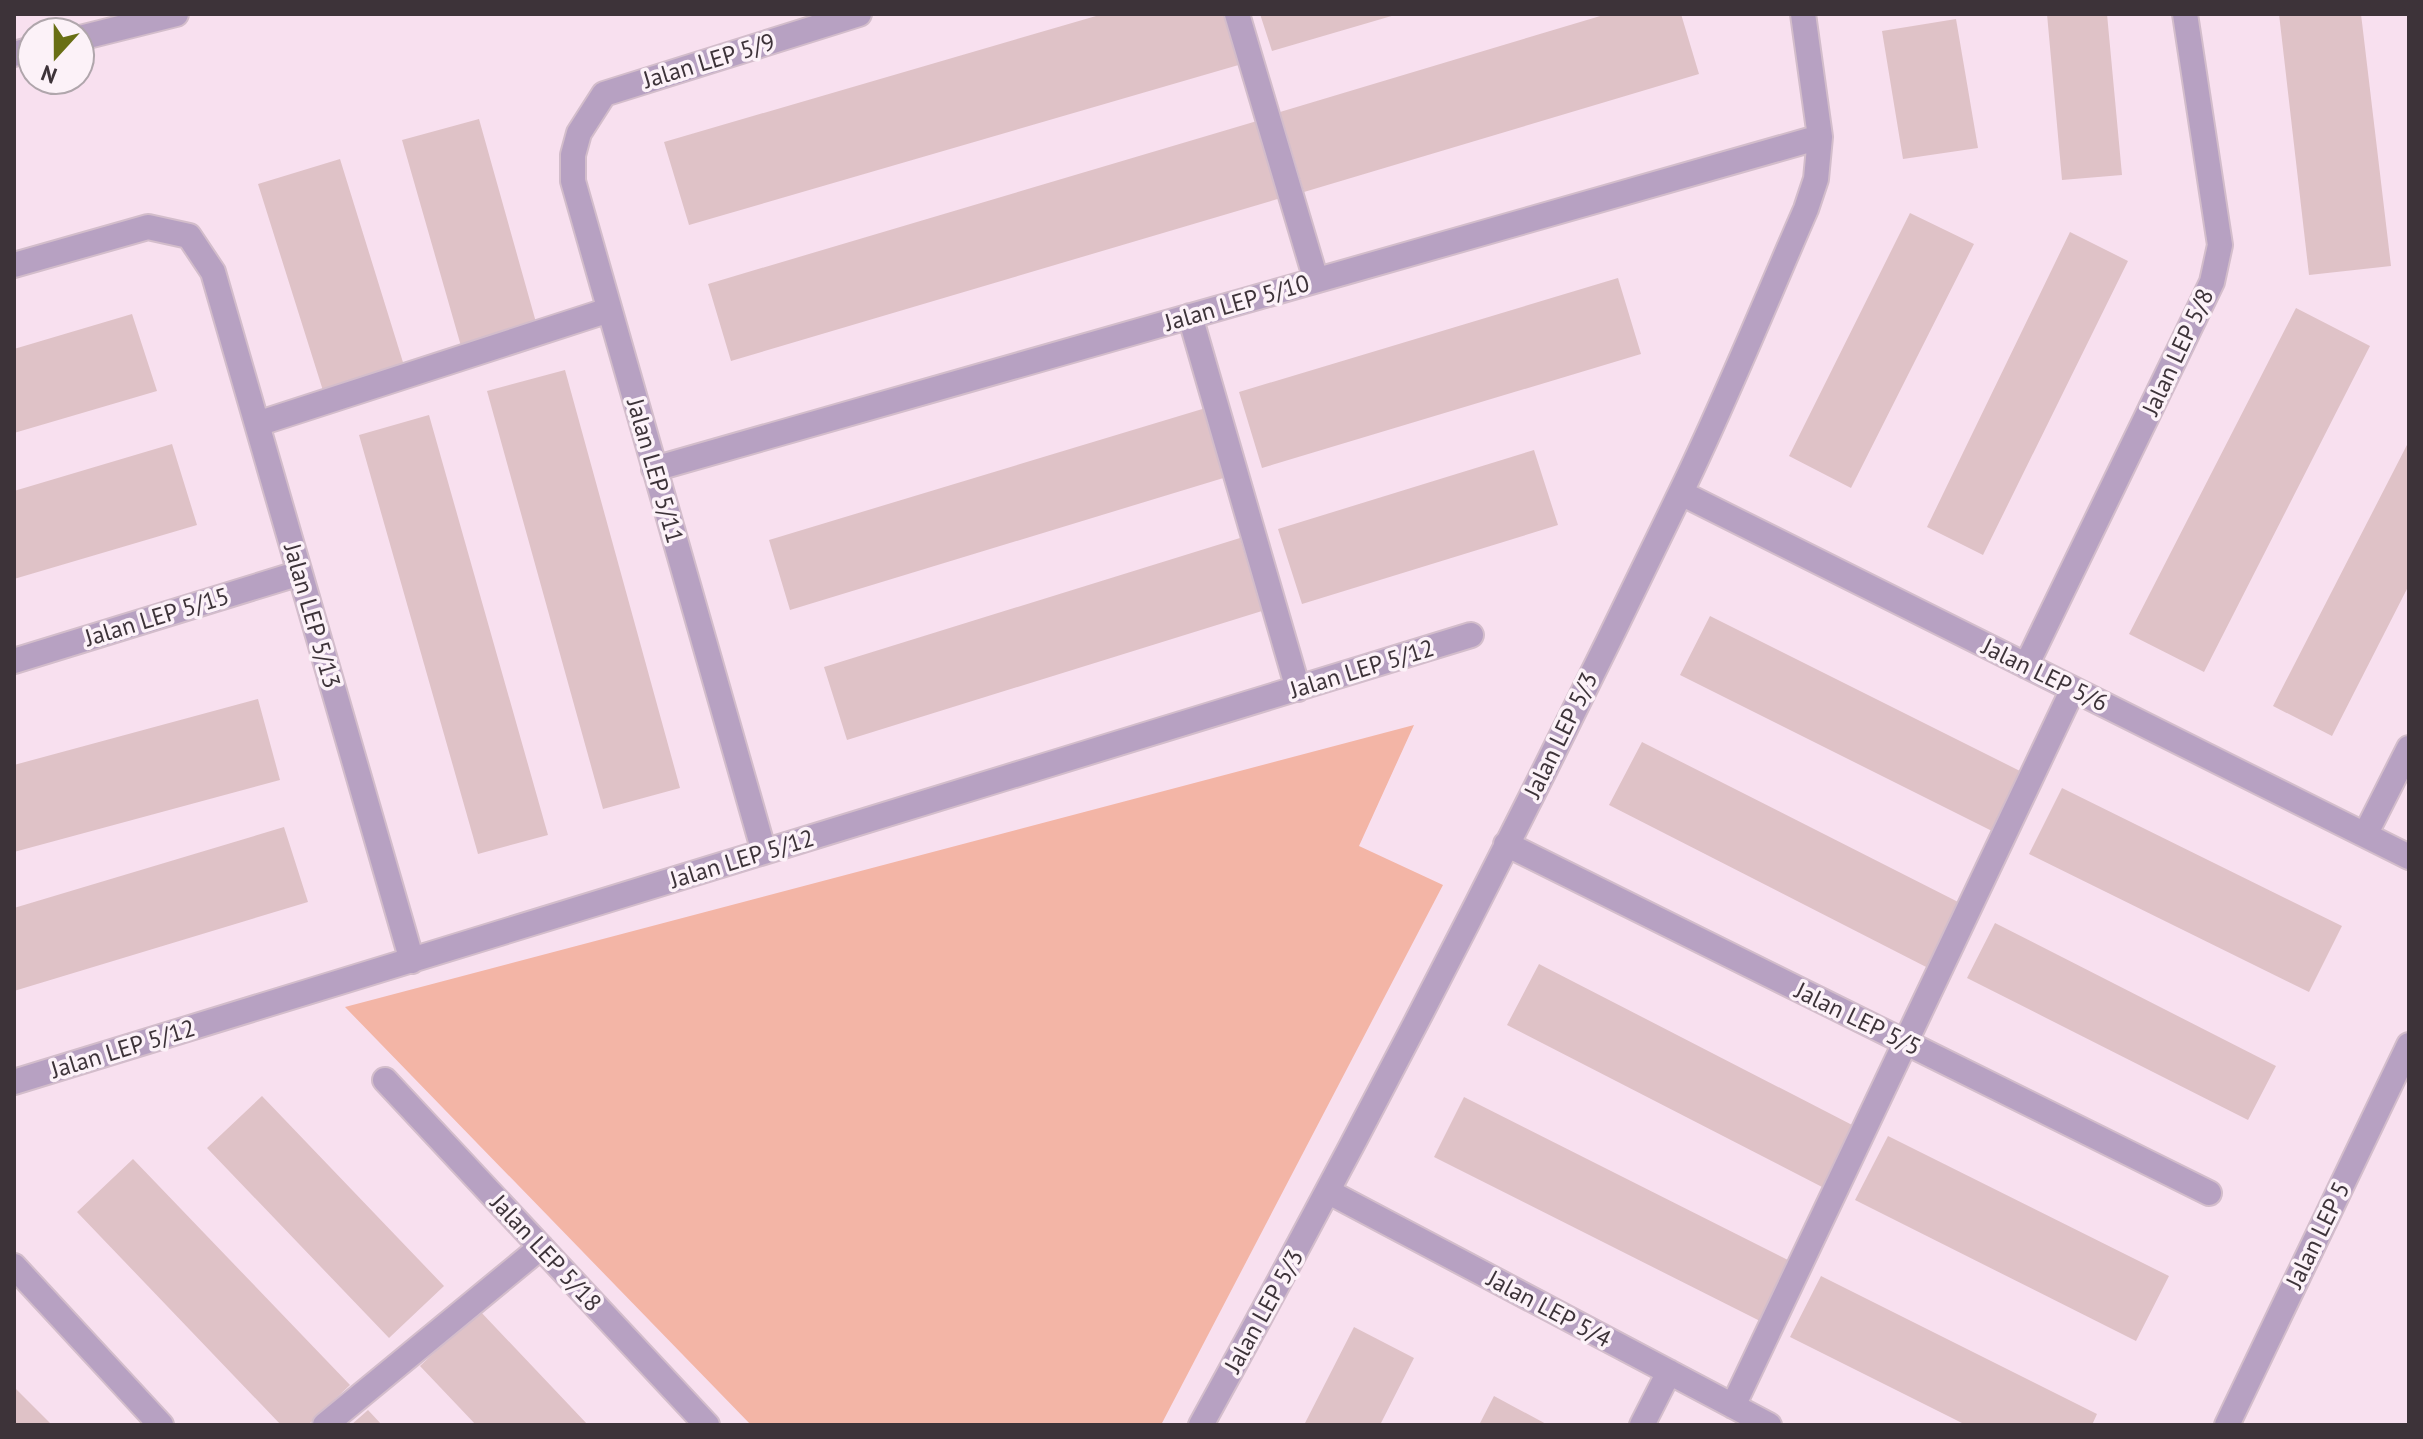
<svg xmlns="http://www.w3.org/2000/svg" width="2423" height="1439" font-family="'PT Sans',sans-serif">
<rect width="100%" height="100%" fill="#f8e0ef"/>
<!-- green -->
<path fill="#f3b5a6" d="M1414,725l-55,121 84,39 -282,540h-410l-406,-418z"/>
<!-- building -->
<path fill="#dfc2c7" d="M1103,14h124l15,50 -553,161 -25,-83z
M1260,14h135v1l-123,36z
M1607,14h74l18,60 -395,118 -24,-80z
M2047,14h60l15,161 -60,5z
M2279,14h82l30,252 -82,9z
M1956,19l22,129 -75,11 -21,-128z
M479,119l60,214 -76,20 -61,-213z
M1257,121l24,77 -550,163 -23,-77z
M340,159l66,213 -81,25 -67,-213z
M1910,213l64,31 -123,244 -62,-32z
M2070,232l58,29 -145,294 -56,-28z
M1618,278l23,76 -379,114 -23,-76z
M2296,308l74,38 -166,326 -75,-38z
M132,314l25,77 -143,42v-84z
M565,370l115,418 -77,21 -116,-418z
M1209,407l21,69 -440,134 -21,-70z
M429,415l119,420 -70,19 -119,-419z
M2409,441v144l-77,151 -59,-30z
M172,444l25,81 -183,54v-88z
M1534,450l24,75 -256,79 -24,-75z
M1240,538l22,73 -415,129 -23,-73z
M1710,616l318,159 -30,59 -318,-159z
M258,699l22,81 -266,72v-87z
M1642,742l326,165 -34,64 -325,-166z
M2062,788l280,138 -33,66 -280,-138z
M284,827l24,75 -294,89v-83z
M1995,923l281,143 -28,54 -281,-142z
M1539,964l319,164 -32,61 -319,-164z
M262,1096l182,190 -55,52 -182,-190z
M1464,1097l326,164 -30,60 -326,-164z
M1888,1136l281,140 -33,65 -281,-141z
M133,1159l217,226 -42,40h-27l-204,-213z
M1821,1276l276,138 -5,11h-126l-176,-88z
M479,1310l109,115h-112l-56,-59z
M1354,1327l60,31 -34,67h-76z
M14,1387l38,38h-38z
M1494,1396l54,29h-69z
M368,1410l14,15h-31z"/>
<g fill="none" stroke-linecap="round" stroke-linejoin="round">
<!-- minor casing -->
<g stroke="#d3bdcb" stroke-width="28">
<path id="minor" d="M1237,14l79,266
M80,38l96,-24
M14,54l18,-5
M14,265l134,-38 41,9 24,36 199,689
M1190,316l108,373
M257,424l352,-114
M654,469l1166,-332
M1681,493l728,364
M14,661l286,-88
M2026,666l186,-384 8,-37 -35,-231
M2365,835l44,-87
M1506,844l703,349
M764,852l-191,-671v-26l6,-22 25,-39 255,-80
M385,1080l322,345
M14,1082l1457,-447
M1329,1192l440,233
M14,1266l147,159
M1733,1406l340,-717
M325,1425l216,-178
M1201,1425c168,-305 327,-615 478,-929 46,-94 85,-191 127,-287l10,-30 4,-42 -17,-123
M1642,1425l27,-53
M2227,1425l182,-380"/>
</g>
<!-- minor -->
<use href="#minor" stroke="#b7a1c2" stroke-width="24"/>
</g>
<g text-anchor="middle" stroke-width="7" stroke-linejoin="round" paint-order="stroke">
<!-- street labels -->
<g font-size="24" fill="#3d3339" stroke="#fcf2f8">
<text transform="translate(709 61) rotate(-17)" y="8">Jalan LEP 5/9</text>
<text transform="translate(1237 303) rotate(-16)" y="8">Jalan LEP 5/10</text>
<text transform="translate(2178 352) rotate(-65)" y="8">Jalan LEP 5/8</text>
<text transform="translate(655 471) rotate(74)" y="8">Jalan LEP 5/11</text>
<text transform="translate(312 616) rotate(74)" y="8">Jalan LEP 5/13</text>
<text transform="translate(157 617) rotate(-17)" y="8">Jalan LEP 5/15</text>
<text transform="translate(1362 669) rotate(-17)" y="8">Jalan LEP 5/12</text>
<text transform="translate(2045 675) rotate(26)" y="8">Jalan LEP 5/6</text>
<text transform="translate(1561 735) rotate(-64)" y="8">Jalan LEP 5/3</text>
<text transform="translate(742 859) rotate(-17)" y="8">Jalan LEP 5/12</text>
<text transform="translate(1858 1019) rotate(26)" y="8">Jalan LEP 5/5</text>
<text transform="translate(123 1049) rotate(-17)" y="8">Jalan LEP 5/12</text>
<text transform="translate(2318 1235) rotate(-64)" y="8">Jalan LEP 5</text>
<text transform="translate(546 1253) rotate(47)" y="8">Jalan LEP 5/18</text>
<text transform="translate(1549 1309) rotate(28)" y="8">Jalan LEP 5/4</text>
<text transform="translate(1264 1311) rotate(-61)" y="8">Jalan LEP 5/3</text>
</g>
</g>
<!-- border -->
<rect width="2423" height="1439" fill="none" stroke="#3d3339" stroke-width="32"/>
<!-- north arrow -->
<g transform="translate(56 56) rotate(201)"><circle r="38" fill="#fcf2f8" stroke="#b0a6ac" stroke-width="2"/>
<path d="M0-6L14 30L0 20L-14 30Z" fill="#696f15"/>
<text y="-12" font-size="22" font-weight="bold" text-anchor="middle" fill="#3d3339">N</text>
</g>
</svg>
